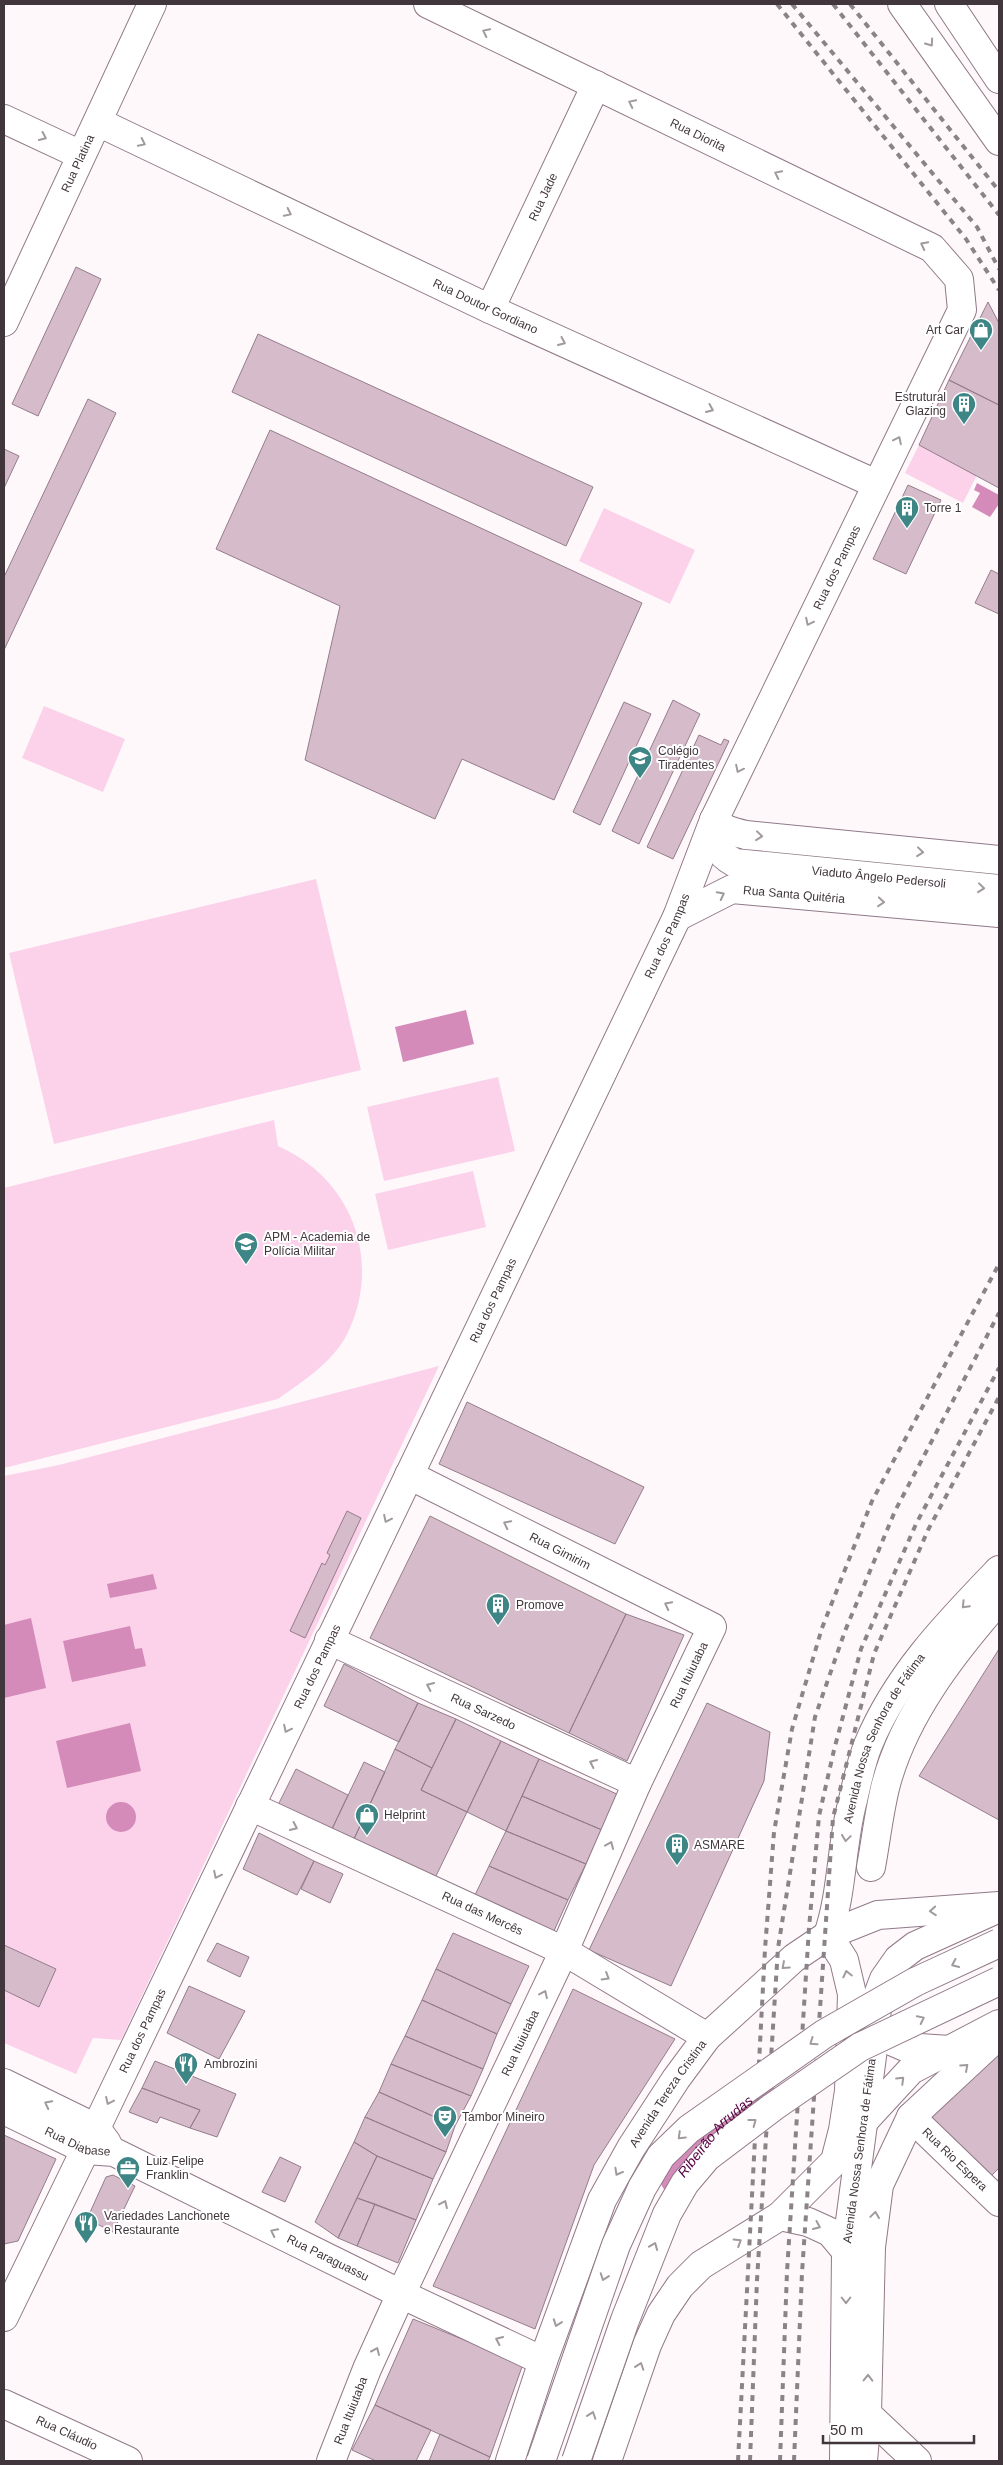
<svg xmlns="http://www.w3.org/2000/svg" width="1003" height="2465" font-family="Helvetica,sans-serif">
<rect width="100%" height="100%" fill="#fef8fb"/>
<!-- green -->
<path fill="#fbd2ea" d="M919,445l58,30 -14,28 -58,-30z
M604,508l91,42 -25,54 -91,-43z
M44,706l81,33 -22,53 -81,-34z
M316,879l45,191 -307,74 -45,-191z
M498,1077l17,74 -131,30 -17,-74z
M274,1120l4,26c76,33 106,119 67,192 -15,26 -43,44 -67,61l-274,69v-280z
M473,1171l13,56 -98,23 -13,-56z
M439,1366l-318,674 -28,-2 -17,36 -72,-31v-567l55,-11z"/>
<!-- water -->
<path fill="#d48bb9" d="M977,483l22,12v9l-9,13 -18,-10 8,-14 -6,-3z
M466,1010l8,34 -71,18 -8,-35z
M153,1574l4,15 -47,9 -3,-14z
M31,1618l15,70 -42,10v-73z
M130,1626l5,23 7,-1 4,18 -74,16 -9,-41z
M130,1723l11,48 -74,17 -11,-47z
M106 1817a15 15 0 1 1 30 0a15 15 0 1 1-30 0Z"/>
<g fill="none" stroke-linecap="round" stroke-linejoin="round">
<!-- river -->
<path stroke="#d48bb9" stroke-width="36" id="s1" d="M678,2178l43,-55 36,-30"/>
</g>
<!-- building -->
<path fill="#d6bccb" stroke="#947c8a" d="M76,267l25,12 -63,137 -26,-12z
M988,302l11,21v82l-50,-25z
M258,334l335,153 -27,59 -334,-154z
M949,380l50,25v83l-80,-43z
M88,399l28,14 -112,237v-73z
M270,430l372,173 -88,197 -92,-41 -27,60 -130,-59 35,-154 -124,-57z
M4,449l15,7 -15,32z
M908,485l33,15 -35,74 -33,-15z
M991,570l8,4v40l-24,-11z
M673,700l27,14 -61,130 -27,-13z
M624,702l27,12 -51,111 -27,-13z
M699,735l22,10 3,-6 5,2 -56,118 -26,-12z
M467,1402l177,85 -29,57 -176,-80z
M347,1511l14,7 -56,120 -15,-7 32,-68 3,2 5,-10 -3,-2z
M430,1516l196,98 -57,119 -199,-95z
M626,1614l58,21 -57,126 -58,-28z
M999,1649v171l-80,-44z
M344,1664l74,39 -19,39 -75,-36z
M418,1703l38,16 -24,49 -37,-19z
M707,1703l63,29 -6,49 -93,205 -82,-36z
M456,1719l45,22 -34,71 -46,-22z
M501,1741l38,18 -33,72 -39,-19z
M395,1749l37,19 -11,22 46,22 -32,66 -81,-39z
M539,1759l80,36 -17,35 -80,-34z
M364,1762l21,10 -31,67 -22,-10z
M296,1769l52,26 -16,34 -54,-24z
M522,1796l80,34 -16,34 -80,-33z
M506,1831l80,33 -18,36 -79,-34z
M259,1833l55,28 -17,34 -54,-26z
M314,1861l29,13 -13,29 -29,-14z
M489,1866l79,34 -15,33 -79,-36z
M453,1933l76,33 -18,38 -75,-35z
M217,1943l32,14 -9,20 -33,-16z
M4,1945l52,24 -17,38 -35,-17z
M436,1969l75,35 -14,30 -75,-34z
M189,1986l56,25 -26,48 -52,-26z
M573,1989l102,50 -81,126 -59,164 -102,-43z
M422,2000l75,34 -14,35 -78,-33z
M405,2036l78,33 -12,27 -80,-32z
M999,2051v117l-12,12 -60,-62z
M155,2061l81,33 -19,43 -27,-9 10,-18 -58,-22z
M391,2064l80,32 -16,30 -76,-34z
M142,2088l58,22 -10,18 -30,-11 -3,6 -28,-11z
M379,2092l76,34 -9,26 -81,-35z
M365,2117l81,35 -13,27 -56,-23 -23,-14z
M4,2135l52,24 -38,82 -14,3z
M354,2142l23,14 -39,82 -23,-16z
M377,2156l56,23 -17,41 -59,-22z
M280,2157l21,10 -16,35 -23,-10z
M113,2175l22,11 -22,46 -26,-13 19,-42z
M357,2198l18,6 -18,42 -19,-8z
M375,2204l41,16 -18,43 -41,-17z
M413,2319l110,45 -33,93 -115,-52z
M375,2405l56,25 -15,31h-40l-24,-11z
M440,2434l50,23 -2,4h-59z"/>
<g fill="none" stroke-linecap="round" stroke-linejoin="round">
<!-- minor casing -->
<g stroke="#917988" stroke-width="30">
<g id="minor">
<path d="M949,4l50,75"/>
<path d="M4,119l77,36"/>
<path id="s2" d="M98,122l392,187 386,175"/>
<path id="s3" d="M490,309l106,-224"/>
<path id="s4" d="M4,322l148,-318"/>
<path id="s5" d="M714,820c-1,21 2,33 21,43l264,26"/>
<path d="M714,820c9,10 19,12 32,15l253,25"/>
<path id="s6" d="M677,917l55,-28 267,24"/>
<path id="s7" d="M329,1640l308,143"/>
<path id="s8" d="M250,1806l314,145 143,86"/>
<path d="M871,1867c5,-27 8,-56 15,-83 19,-70 66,-130 113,-184"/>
<path d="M4,2083l92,45 11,15"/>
<path id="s9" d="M4,2110l82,40 28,2 287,142 142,67"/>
<path id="s10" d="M911,2117l88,85"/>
<path id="s11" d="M4,2317l92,-189 581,-1211 37,-97 248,-510 -3,-31 -27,-31 -504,-244"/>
<path id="s12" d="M4,2404l124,57"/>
<path d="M867,2414l50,47"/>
<path id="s13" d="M331,2461l36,-92 34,-75 163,-343 73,-168 75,-156 -303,-152"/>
<path id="s14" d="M844,2461l2,-210 29,-217 3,-39 6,-16 14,-20 17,-13 84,-38"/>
<path d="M863,2461l4,-47 4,-167 8,-62 32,-68 88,-82"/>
</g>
</g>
<!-- major casing -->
<g stroke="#917988" stroke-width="30">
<g id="major">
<path d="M902,4l97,137"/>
<path d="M875,2034l30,13 44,3"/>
<path id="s15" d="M835,2161l8,-31 6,-39 3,-97 -8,-34 -16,-25c14,-41 13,-85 23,-127 5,-20 9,-43 17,-63 29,-70 79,-121 131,-175"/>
<path d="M780,2216l28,6 22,10 16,19"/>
<path id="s16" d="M510,2461l33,-100 59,-161 29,-52 45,-69 31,-42 87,-79 34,-23 50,-20 121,-9"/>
<path d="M607,2461l40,-116 14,-31 19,-28 21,-21 79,-49 55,-55 28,-39 48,-52 88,-46"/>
</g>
</g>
<!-- minor -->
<use href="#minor" stroke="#fff" stroke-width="28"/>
<!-- major -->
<use href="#major" stroke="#fff" stroke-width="28"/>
<!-- rail -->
<path stroke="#8b8387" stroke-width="4" stroke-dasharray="6 6" stroke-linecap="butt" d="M777,4l189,235 33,51
M792,4l185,223 22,42
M833,4l166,211
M850,4l149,187
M738,2461l27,-512 9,-117 18,-103 30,-101 50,-127 127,-237
M750,2461l7,-181 21,-332 37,-231 30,-86 50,-120 104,-198
M780,2461l7,-189 22,-344 10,-112 15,-66 27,-101 55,-125 83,-156
M794,2461l8,-188 31,-455 41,-164 54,-124 71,-133"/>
<!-- highway-bridge casing -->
<g stroke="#917988" stroke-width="30" stroke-linecap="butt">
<path id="highway-bridge" d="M541,2461l75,-216 26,-57 19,-32 28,-27 135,-95 91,-52 84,-39
M576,2461l49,-141 42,-106 18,-31 22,-26 66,-50 87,-60 139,-66"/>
</g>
<!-- highway-bridge -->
<use href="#highway-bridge" stroke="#fff" stroke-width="28"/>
</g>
<!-- one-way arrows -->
<defs><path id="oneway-chevron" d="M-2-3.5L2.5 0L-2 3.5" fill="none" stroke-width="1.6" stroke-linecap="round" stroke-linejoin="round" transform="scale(1.25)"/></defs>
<g stroke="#a09a9e">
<use href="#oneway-chevron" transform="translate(486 32) rotate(-154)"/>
<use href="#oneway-chevron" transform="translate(930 43) rotate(55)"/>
<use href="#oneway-chevron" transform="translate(632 103) rotate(-154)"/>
<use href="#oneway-chevron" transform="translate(43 137) rotate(25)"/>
<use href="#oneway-chevron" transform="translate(142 143) rotate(26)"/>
<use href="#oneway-chevron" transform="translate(778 174) rotate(-154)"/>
<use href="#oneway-chevron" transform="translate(288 213) rotate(26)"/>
<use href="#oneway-chevron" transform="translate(924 245) rotate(-153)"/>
<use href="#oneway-chevron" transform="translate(562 342) rotate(24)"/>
<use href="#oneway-chevron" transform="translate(710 409) rotate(24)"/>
<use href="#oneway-chevron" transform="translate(898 440) rotate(-64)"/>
<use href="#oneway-chevron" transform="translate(809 622) rotate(116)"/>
<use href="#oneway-chevron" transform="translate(739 769) rotate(116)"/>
<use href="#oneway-chevron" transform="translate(759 836) rotate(6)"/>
<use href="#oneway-chevron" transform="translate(920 852) rotate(6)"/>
<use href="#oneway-chevron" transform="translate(981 888) rotate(6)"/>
<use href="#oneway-chevron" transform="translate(721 895) rotate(-27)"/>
<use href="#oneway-chevron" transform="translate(881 902) rotate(5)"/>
<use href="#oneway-chevron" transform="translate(387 1519) rotate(116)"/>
<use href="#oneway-chevron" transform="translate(507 1524) rotate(-153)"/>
<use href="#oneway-chevron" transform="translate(668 1605) rotate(-153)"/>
<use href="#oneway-chevron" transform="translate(965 1605) rotate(134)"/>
<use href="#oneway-chevron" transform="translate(430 1686) rotate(-155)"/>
<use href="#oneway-chevron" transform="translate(287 1729) rotate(116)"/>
<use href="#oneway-chevron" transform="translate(593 1763) rotate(-155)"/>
<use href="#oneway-chevron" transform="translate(294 1827) rotate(25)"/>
<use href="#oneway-chevron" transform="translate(846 1838) rotate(98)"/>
<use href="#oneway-chevron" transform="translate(610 1845) rotate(-67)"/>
<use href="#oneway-chevron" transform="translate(217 1875) rotate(116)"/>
<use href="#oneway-chevron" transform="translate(933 1911) rotate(176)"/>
<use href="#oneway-chevron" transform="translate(955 1964) rotate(155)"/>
<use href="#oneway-chevron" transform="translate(785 1966) rotate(138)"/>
<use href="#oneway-chevron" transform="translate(847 1974) rotate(-103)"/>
<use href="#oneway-chevron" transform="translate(606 1977) rotate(31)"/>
<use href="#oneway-chevron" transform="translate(544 1994) rotate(-65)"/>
<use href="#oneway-chevron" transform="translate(921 2019) rotate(-26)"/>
<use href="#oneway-chevron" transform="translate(813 2042) rotate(145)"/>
<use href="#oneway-chevron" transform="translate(965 2067) rotate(-42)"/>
<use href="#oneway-chevron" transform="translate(901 2080) rotate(-44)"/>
<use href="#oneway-chevron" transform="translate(109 2101) rotate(115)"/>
<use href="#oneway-chevron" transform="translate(48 2104) rotate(-153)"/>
<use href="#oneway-chevron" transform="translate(753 2122) rotate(-37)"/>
<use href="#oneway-chevron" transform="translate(681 2136) rotate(136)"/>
<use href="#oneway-chevron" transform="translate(618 2172) rotate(119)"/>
<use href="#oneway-chevron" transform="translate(444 2204) rotate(-65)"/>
<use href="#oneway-chevron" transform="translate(875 2215) rotate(-82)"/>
<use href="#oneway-chevron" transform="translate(817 2226) rotate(24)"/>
<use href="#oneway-chevron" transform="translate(274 2232) rotate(-154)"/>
<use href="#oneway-chevron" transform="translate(738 2242) rotate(-32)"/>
<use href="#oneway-chevron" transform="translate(654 2246) rotate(-68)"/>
<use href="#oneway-chevron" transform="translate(604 2277) rotate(109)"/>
<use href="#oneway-chevron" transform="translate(846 2300) rotate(90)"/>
<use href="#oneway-chevron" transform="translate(557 2323) rotate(110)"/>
<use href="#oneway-chevron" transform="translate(499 2340) rotate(-155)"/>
<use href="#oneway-chevron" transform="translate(376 2351) rotate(-66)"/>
<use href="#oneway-chevron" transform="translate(640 2366) rotate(-71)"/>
<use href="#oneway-chevron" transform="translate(868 2378) rotate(-89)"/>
<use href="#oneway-chevron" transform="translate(592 2415) rotate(-71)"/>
</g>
<!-- icons -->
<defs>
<g id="shop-pin" transform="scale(1.25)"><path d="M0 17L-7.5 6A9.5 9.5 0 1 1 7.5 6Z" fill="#3e8685" stroke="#fff"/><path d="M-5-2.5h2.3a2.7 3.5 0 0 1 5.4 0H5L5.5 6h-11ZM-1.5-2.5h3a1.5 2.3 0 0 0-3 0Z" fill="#fff"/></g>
<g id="building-pin" transform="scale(1.25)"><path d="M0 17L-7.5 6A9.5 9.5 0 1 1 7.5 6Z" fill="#3e8685" stroke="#fff"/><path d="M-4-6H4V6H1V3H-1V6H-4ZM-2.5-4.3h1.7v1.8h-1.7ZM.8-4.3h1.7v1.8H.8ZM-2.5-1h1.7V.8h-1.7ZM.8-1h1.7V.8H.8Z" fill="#fff"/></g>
<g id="school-pin" transform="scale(1.25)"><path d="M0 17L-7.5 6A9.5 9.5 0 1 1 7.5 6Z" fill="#3e8685" stroke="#fff"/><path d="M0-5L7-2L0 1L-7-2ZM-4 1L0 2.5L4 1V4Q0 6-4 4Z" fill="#fff"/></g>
<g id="restaurant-pin" transform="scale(1.25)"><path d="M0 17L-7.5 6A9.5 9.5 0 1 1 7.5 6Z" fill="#3e8685" stroke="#fff"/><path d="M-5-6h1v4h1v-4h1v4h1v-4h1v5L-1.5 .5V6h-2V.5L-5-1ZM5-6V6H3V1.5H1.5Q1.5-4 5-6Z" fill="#fff"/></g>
<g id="theatre-pin" transform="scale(1.25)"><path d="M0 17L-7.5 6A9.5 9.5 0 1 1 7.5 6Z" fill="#3e8685" stroke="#fff"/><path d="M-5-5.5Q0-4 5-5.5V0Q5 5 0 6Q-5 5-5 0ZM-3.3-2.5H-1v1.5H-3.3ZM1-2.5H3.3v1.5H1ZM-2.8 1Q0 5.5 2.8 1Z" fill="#fff"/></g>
<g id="office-pin" transform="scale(1.25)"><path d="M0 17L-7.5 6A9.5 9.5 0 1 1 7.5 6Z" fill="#3e8685" stroke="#fff"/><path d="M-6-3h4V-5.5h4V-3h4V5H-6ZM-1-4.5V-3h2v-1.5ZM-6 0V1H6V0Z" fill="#fff"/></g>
</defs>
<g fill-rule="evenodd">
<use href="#shop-pin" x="981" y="330"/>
<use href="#building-pin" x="964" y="404"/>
<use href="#building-pin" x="907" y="508"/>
<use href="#school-pin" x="640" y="758"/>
<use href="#school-pin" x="246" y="1244"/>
<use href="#building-pin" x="498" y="1605"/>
<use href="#shop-pin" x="367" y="1815"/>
<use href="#building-pin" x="677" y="1845"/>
<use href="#restaurant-pin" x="186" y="2064"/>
<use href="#theatre-pin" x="445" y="2117"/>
<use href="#office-pin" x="128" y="2168"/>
<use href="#restaurant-pin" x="86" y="2223"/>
</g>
<g text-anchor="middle" stroke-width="4" stroke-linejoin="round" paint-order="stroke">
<!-- street labels -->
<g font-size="12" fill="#40363c" stroke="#fff">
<text transform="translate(698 135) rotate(26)" y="4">Rua Diorita</text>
<text dy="4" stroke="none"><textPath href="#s4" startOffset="175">Rua Platina</textPath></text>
<text dy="4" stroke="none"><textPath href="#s3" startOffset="124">Rua Jade</textPath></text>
<text dy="4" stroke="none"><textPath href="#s2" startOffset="429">Rua Doutor Gordiano</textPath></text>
<text dy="4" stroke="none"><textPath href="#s11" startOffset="1938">Rua dos Pampas</textPath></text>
<text dy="4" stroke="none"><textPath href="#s5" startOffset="196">Viaduto Ângelo Pedersoli</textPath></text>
<text dy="4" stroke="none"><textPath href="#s6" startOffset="124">Rua Santa Quitéria</textPath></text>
<text dy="4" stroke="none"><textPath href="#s11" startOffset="1532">Rua dos Pampas</textPath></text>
<text dy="4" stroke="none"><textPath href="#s11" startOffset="1128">Rua dos Pampas</textPath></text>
<text transform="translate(560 1551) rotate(27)" y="4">Rua Gimirim</text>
<text dy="4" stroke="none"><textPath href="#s11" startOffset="722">Rua dos Pampas</textPath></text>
<text dy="4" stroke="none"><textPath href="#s13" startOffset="864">Rua Ituiutaba</textPath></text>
<text dy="4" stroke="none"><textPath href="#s7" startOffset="170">Rua Sarzedo</textPath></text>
<text dy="4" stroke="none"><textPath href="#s15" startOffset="440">Avenida Nossa Senhora de Fátima</textPath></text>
<text dy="4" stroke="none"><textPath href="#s8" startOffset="256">Rua das Mercês</textPath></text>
<text dy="4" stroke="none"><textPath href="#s11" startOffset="318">Rua dos Pampas</textPath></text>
<text dy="4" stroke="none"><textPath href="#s13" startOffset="459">Rua Ituiutaba</textPath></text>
<text dy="4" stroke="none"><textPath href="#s16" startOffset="402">Avenida Tereza Cristina</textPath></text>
<text dy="4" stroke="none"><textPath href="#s9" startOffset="81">Rua Diabase</textPath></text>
<text dy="4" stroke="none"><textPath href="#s14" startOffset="311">Avenida Nossa Senhora de Fátima</textPath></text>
<text dy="4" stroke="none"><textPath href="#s10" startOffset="61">Rua Rio Espera</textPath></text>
<text dy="4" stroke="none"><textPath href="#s9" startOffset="358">Rua Paraguassu</textPath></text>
<text dy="4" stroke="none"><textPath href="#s13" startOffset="54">Rua Ituiutaba</textPath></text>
<text dy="4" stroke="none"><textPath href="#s12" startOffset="69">Rua Cláudio</textPath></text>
</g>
<!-- poi labels -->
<g font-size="12" fill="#40363c" stroke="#fff" text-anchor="start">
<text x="964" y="334" text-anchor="end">Art Car</text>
<text x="946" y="401" text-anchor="end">Estrutural<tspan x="946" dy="14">Glazing</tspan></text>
<text x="924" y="512">Torre 1</text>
<text x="658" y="755">Colégio<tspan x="658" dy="14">Tiradentes</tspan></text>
<text x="264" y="1241">APM - Academia de<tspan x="264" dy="14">Polícia Militar</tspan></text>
<text x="516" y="1609">Promove</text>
<text x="384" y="1819">Helprint</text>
<text x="694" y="1849">ASMARE</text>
<text x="204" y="2068">Ambrozini</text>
<text x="462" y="2121">Tambor Mineiro</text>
<text x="146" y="2165">Luiz Felipe<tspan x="146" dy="14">Franklin</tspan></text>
<text x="104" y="2220">Variedades Lanchonete<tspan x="104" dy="14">e Restaurante</tspan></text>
</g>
<!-- water labels -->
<g font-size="14" font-style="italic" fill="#590044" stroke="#fff">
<text dy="5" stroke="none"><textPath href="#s1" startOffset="56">Ribeirão Arrudas</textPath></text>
</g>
</g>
<!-- border -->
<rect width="1003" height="2465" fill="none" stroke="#40363c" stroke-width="10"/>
<!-- scale -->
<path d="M823 2435v8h151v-8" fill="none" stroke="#40363c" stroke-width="2.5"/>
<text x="830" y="2435" font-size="15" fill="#40363c" stroke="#ffffff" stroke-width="4" paint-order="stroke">50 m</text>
</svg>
